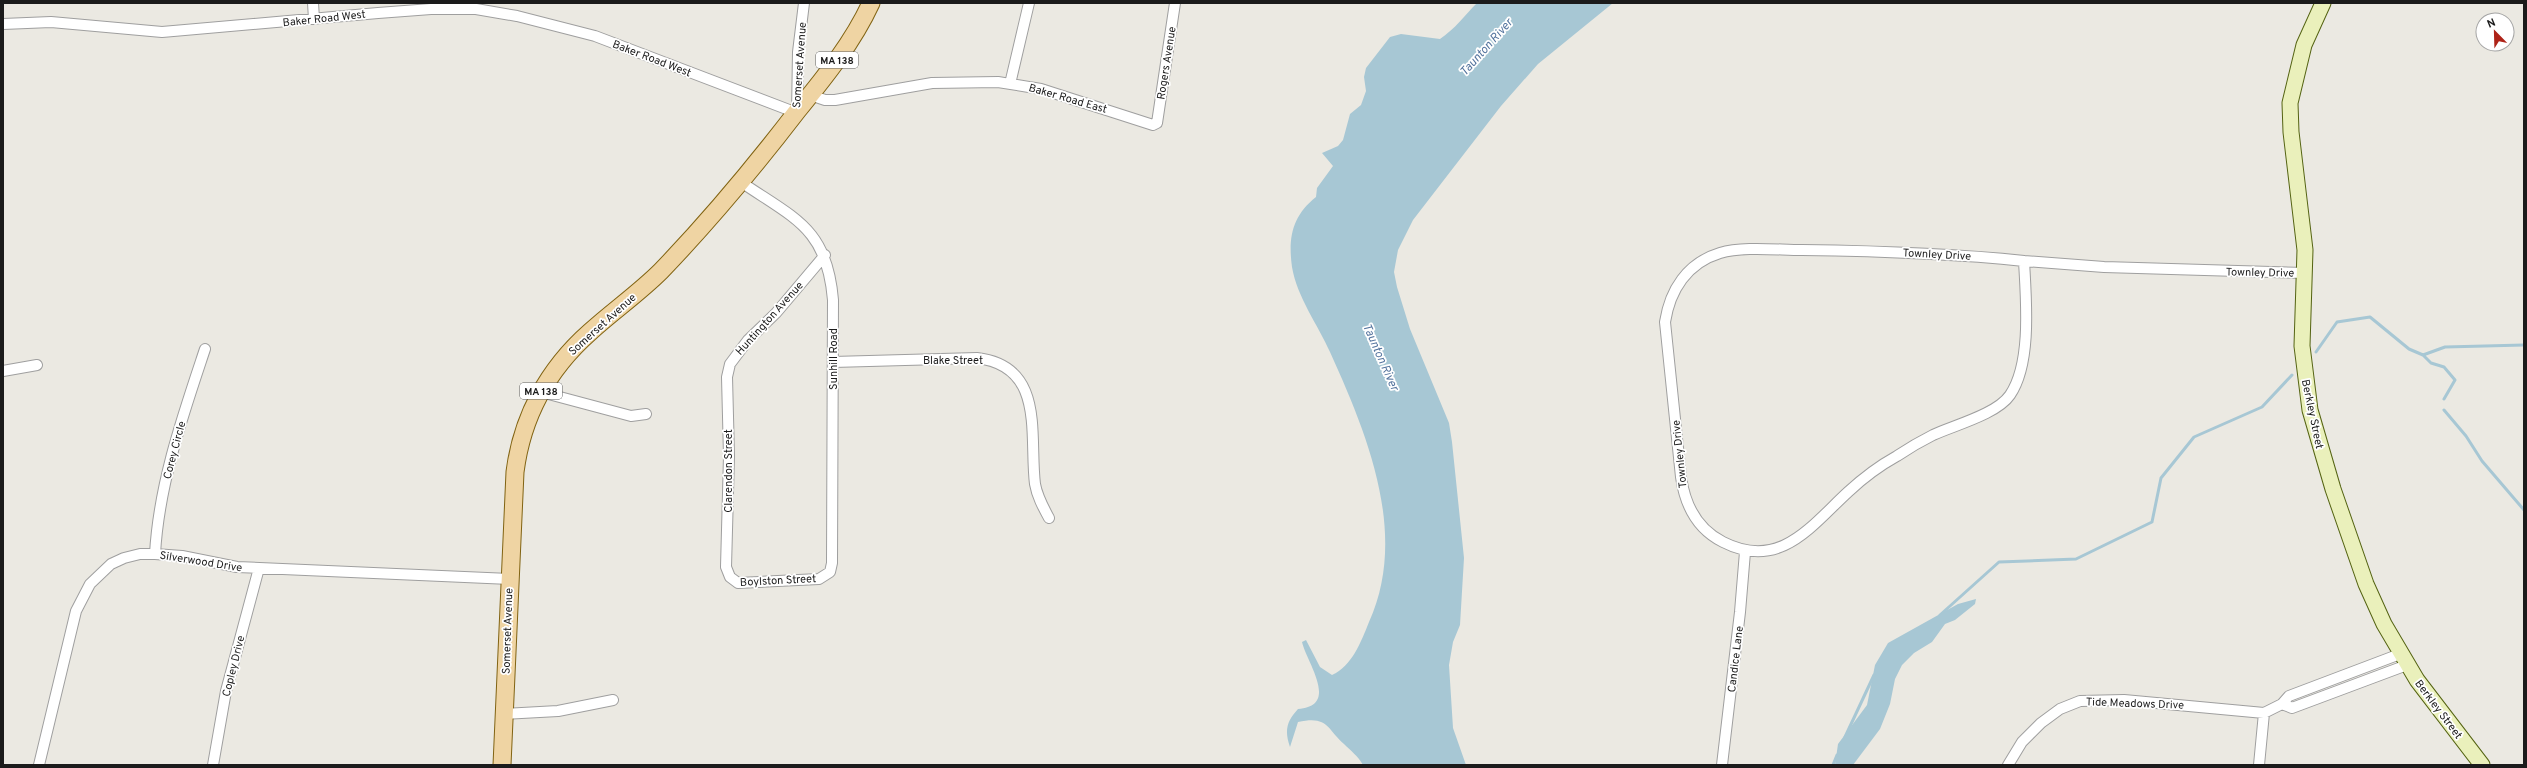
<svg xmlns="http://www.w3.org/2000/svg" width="2527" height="768" font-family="Overpass,sans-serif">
<rect width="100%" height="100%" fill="#ebe9e2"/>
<!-- water -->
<path fill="#a7c7d4" d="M1477,3h136l-75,61 -37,42 -88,114 -15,30 -4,22 3,15 13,42 39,94 3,19 12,116 -4,67 -7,17 -4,23 4,63 13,37h-103c-5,-9 -12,-14 -19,-21 -17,-15 -16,-29 -46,-22l-8,25c-6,-17 -3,-26 8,-38 42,-3 9,-46 4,-67l4,-2 14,27 12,8c20,-9 29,-33 37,-53 40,-88 -2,-188 -39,-270 -12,-27 -33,-55 -38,-85 -4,-29 0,-51 24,-70l1,-9 16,-22 -11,-13 16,-7 5,-6 7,-26 11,-9 5,-14 -2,-14 2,-9 24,-31 11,-3 39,5c15,-10 25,-24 37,-36z
M1976,599l-1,5 -20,16 -10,4 -13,18 -18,11 -12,12 -7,14 -5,25 -10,25 -27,36h-18l3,-21 29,-39 8,-40 13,-22 70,-39z"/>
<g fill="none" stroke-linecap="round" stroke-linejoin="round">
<!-- stream -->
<path stroke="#a7c7d4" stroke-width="3" d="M2316,352l21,-30 33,-5 39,32 14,6 22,-8 79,-2
M2423,355l8,8 13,4 11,13 -11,19
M2444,410l22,26 16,25 42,49
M1940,615l59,-53 77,-3 76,-37 9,-44 33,-41 68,-30 30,-32
M1845,737l29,-62
M1833,765l4,-10"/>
<!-- street casing -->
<g stroke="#9f9f9f" stroke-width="12">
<path id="street" d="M313,3l1,16
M3,24l48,-2 111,10 216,-19 53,-4h45l41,7 78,20 202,77 1,-61 6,-49
M1010,84l19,-81
M810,95l15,5h10l97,-17 66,-1 43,7 112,36 4,-2 18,-120
M741,182c54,37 86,46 92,118l-1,263 -2,9 -11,7 -81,4 -8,-6 -4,-10 3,-111 -2,-79 3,-13 18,-24 28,-27 49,-58
M2024,261c-74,-8 -147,-10 -222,-11 -24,0 -59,-4 -82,3 -33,10 -50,37 -55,69l16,155c4,28 16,52 42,65 57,29 88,-16 125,-50 15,-14 31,-26 49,-36 12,-8 24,-15 36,-21 22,-10 64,-21 77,-40 22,-32 16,-96 14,-134l80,6 201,6
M833,362l144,-4c69,8 52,78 58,126 2,12 8,23 14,34
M3,371l34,-6
M541,392l90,24 15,-2
M155,554c4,-71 28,-139 50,-205
M2282,704l10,4 115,-43
M504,714l54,-3 55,-11
M39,765l37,-154 14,-27 21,-20 13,-6 16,-4h15l27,2 55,11 273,12
M213,765l13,-74 33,-123
M1722,765l18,-153 5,-60
M2008,765l14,-23 19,-19 19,-14 20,-8 44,-1 140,13 18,-9 7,-8 111,-42
M2259,765l5,-52"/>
</g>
<!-- secondary casing -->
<g stroke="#546312" stroke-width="17">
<path id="secondary" d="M2323,3l-19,42 -14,58 1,29 14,118 -3,96 8,64 23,79 33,95 18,40 33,56 65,85"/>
</g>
<!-- primary casing -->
<g stroke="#816312" stroke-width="19">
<path id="primary" d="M502,765l13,-293c7,-55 33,-103 75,-140 23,-21 49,-39 71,-61 49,-51 94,-105 137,-161 27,-33 55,-68 73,-107"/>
</g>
<!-- street -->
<use href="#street" stroke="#fff" stroke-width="10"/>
<!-- secondary -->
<use href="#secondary" stroke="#eaf0bb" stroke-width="15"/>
<!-- primary -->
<use href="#primary" stroke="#efd4a3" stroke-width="17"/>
</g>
<g text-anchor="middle" stroke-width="3.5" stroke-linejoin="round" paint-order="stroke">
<!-- shield labels -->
<g fill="#fff" stroke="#5f5f5f" stroke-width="1">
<rect x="816" y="52" width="42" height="16" rx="3"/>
<rect x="520" y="383" width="42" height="16" rx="3"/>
</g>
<g font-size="10" font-weight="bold" fill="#1b1b1b">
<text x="837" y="64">MA 138</text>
<text x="541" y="395">MA 138</text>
</g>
<!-- street labels -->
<g font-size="11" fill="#1b1b1b" stroke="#fff">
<text transform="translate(324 18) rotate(-6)" y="4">Baker Road West</text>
<text transform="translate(652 58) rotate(21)" y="4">Baker Road West</text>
<text transform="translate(1166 63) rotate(-81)" y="4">Rogers Avenue</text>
<text transform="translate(799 65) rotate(-86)" y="4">Somerset Avenue</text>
<text transform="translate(1068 98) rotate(16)" y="4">Baker Road East</text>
<text transform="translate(1937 254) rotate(3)" y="4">Townley Drive</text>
<text transform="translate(2260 272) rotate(1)" y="4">Townley Drive</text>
<text transform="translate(769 318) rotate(-48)" y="4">Huntington Avenue</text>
<text transform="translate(602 324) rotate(-42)" y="4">Somerset Avenue</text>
<text transform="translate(833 359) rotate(-90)" y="4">Sunhill Road</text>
<text x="953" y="364">Blake Street</text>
<text transform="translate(2313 414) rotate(78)" y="4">Berkley Street</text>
<text transform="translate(174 450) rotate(-75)" y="4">Corey Circle</text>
<text transform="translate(1679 454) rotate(-96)" y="4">Townley Drive</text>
<text transform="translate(728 471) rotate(-90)" y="4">Clarendon Street</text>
<text transform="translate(201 561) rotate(9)" y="4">Silverwood Drive</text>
<text transform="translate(778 580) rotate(-3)" y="4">Boylston Street</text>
<text transform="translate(507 631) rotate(-88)" y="4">Somerset Avenue</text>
<text transform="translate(1735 659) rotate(-83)" y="4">Candice Lane</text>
<text transform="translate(233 666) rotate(-76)" y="4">Copley Drive</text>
<text transform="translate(2135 703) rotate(2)" y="4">Tide Meadows Drive</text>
<text transform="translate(2439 709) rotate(53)" y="4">Berkley Street</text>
</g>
<!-- water labels -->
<g font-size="12" font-style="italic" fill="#54749e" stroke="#fff">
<text transform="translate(1486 47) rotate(-48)" y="4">Taunton River</text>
<text transform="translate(1381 357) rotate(66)" y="4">Taunton River</text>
</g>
</g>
<!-- border -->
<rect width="2527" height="768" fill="none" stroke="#1b1b1b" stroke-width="8"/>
<!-- north arrow -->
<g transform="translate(2495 32) rotate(337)"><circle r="19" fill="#ffffff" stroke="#a4a4a4"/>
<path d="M0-3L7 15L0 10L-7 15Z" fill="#ae2318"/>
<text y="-6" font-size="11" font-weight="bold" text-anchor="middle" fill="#1b1b1b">N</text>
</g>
</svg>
